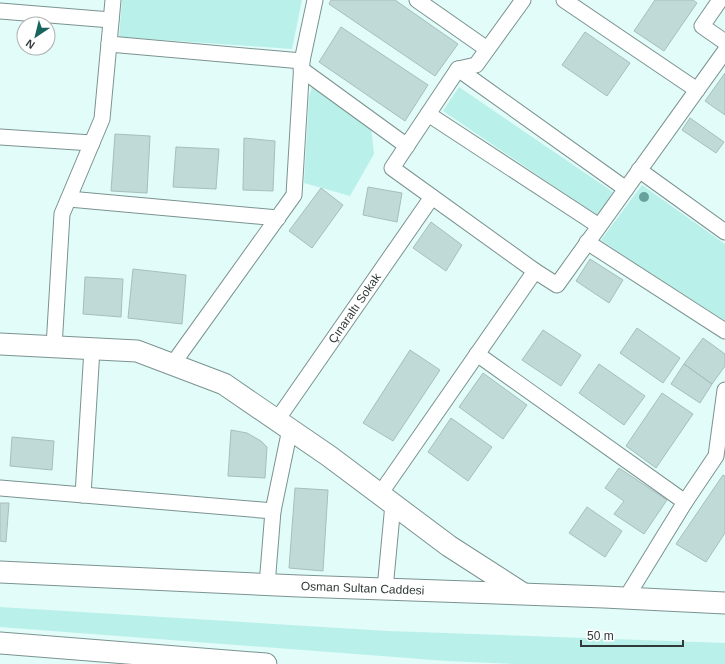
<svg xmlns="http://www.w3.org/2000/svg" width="725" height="664" font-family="Helvetica,sans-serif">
<rect width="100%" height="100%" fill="#e2fcf9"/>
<!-- green -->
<path fill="#baf0ea" d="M122,0h180l-10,49 -173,-12z
M312,87l9,3 50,37 3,27 -24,42 -46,-13 5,-86z
M459,87l154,105 -15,24 -155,-105z
M642,185l83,59v81l-124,-85z
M0,607l388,24 337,12v21h-211l-67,-3 -447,-34z"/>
<!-- building -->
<path fill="#c0dad7" stroke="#a7bfbc" d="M331,0h64l63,44 -23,32 -106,-72z
M655,0h38l4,3 -33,48 -30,-20z
M341,27l87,58 -23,36 -86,-59z
M585,32l45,31 -23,33 -45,-31z
M725,73v42l-20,-14z
M690,118l34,24 -8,11 -34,-23z
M115,134l35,2 -3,57 -36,-2z
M244,138l31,3 -2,50 -30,-1z
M176,147l43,2 -3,40 -43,-2z
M368,187l34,6 -5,29 -34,-7z
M321,188l22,17 -31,43 -23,-17z
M431,222l31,23 -16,26 -33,-23z
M590,259l33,21 -14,23 -33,-22z
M133,269l53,6 -4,49 -54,-6z
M85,277l38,2 -2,38 -38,-3z
M637,328l43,30 -17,25 -43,-30z
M543,330l38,25 -20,31 -39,-26z
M703,338l22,16v12l-13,18 -28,-20z
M410,350l30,20 -47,71 -30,-18z
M599,364l46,32 -21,29 -45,-32z
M684,364l28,20 -12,19 -29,-19z
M483,373l44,32 -24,34 -44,-32z
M662,393l31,21 -37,54 -30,-22z
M451,418l41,29 -24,34 -40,-29z
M231,430l16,3 14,8 6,6 -2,31 -37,-2z
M12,437l42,4 -2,29 -42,-4z
M619,468l48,32 -23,34 -30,-20 10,-13 -19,-13z
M723,475l2,1v57l-19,29 -30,-18z
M295,488l33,2 -5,81 -34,-3z
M0,503h9l-3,39 -6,-1z
M587,507l35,24 -17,26 -36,-24z"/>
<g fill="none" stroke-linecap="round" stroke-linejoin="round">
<!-- street casing -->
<g stroke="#7b9390" stroke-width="17">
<g id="street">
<path d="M417,0l70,49"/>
<path d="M523,0l-47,65 -18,4 -66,99 143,103"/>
<path d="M564,0l133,90"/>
<path d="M720,0l-18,26 23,16"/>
<path d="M0,11l111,9"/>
<path d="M109,44l193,17"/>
<path d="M301,69l106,77"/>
<path d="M458,69l168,120"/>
<path d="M428,114l171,112"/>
<path d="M0,137l92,6"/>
<path d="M639,170l86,62"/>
<path d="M69,199l209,19"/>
<path d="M587,242l138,89"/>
<path d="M54,347l8,-133 40,-95 11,-119"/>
<path d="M477,354l208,148 -59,96"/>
<path d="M172,365l122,-170 8,-134 13,-61"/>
<path id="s1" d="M277,420l155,-223"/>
<path d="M0,488l273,23 17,-82"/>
<path d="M380,494l155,-223 22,14 168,-234"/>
<path d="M83,495l9,-146"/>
<path d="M685,502l31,-46 9,-66"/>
<path d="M267,585l6,-74"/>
<path d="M385,589l8,-85"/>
</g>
</g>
<!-- secondary casing -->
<g stroke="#7b9390" stroke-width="23">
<g id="secondary">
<path d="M0,344l137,7 87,33 105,72 120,90 73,47"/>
<path id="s2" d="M0,572l299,14 305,11 121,6"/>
<path d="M0,643l266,21"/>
</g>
</g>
<!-- street -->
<use href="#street" stroke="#fff" stroke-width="15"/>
<!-- secondary -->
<use href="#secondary" stroke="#fff" stroke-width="21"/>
</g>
<!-- trees -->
<circle fill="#67a19d" cx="644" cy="197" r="5"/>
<g text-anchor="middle" stroke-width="3" stroke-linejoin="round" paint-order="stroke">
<!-- street labels -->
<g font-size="12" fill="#303a38" stroke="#fff">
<text dy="4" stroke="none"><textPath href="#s1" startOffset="136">Çınaraltı Sokak</textPath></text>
<text dy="4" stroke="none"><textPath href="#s2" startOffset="363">Osman Sultan Caddesi</textPath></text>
</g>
</g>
<!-- north arrow -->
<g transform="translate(36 36) rotate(215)"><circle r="19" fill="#ffffff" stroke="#acb0af"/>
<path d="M0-3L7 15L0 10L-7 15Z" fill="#18645f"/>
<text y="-6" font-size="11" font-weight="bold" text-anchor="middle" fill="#303a38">N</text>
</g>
<!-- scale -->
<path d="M581 640v6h102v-6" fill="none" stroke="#303a38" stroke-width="2"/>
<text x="587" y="640" font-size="12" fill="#303a38" stroke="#ffffff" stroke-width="3" paint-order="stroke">50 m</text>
</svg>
